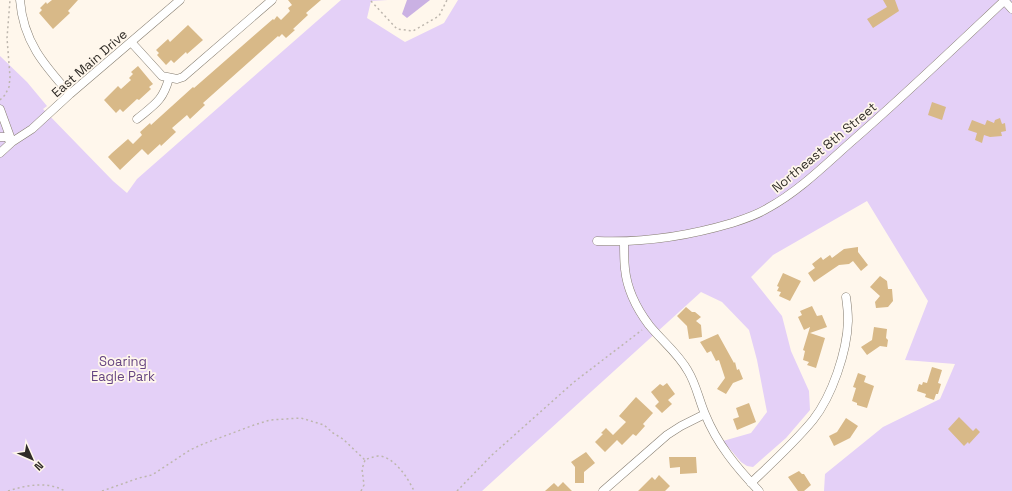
<svg xmlns="http://www.w3.org/2000/svg" width="1012" height="491" font-family="'Space Grotesk',sans-serif">
<rect width="100%" height="100%" fill="#fff7ec"/>
<!-- green -->
<path fill="#e4d0f7" d="M341,0h47l-17,1 -4,17 38,24 39,-19 14,-23h554v491h-188l1,-17 58,-47 57,-28 15,-35 -50,-4 23,-59 -61,-100 -94,54 -22,22 31,39 9,35 18,40 1,19 -24,28 -33,29 -6,-1 -6,-4 -18,-21 28,-8 16,-21 -10,-52 -8,-30 -27,-28 -21,-10 -219,199h-482v-435l27,26 20,24 -4,3 70,72 14,12 10,-14z"/>
<!-- water -->
<path fill="#cab1e3" d="M407,0h23l-23,18 -5,-4z"/>
<!-- building -->
<path fill="#d8b988" d="M52,0h26l-10,11 2,2 -17,16 -14,-16 3,-3 -2,-2 6,-6 1,2z
M288,0h33l-15,13 2,2 -15,14 2,1 -9,8 -4,-4 -3,3 -1,-1 -75,67 2,2 -15,14 -3,-4 -15,13 4,4 -15,14 -1,-2 -12,11 -6,-6 -22,21 -12,-13 4,-4 16,-14 5,5 9,-9 -2,-3 10,-9 1,2 42,-38 1,1 79,-69 1,1 3,-4 4,4 9,-9 -2,-3 4,-3z
M883,0h12l4,11 -26,17 -6,-9 20,-12z
M188,25l15,15 -16,14 -1,-2 -12,11 -3,-3 -5,5 -9,-10 2,-2 -3,-3 12,-11 2,3z
M138,66l15,18 -4,3 2,2 -12,11 -2,-1 -14,13 -3,-3 -4,4 -12,-13 14,-14 3,3 10,-9 -2,-2 4,-4 -2,-2z
M932,102l14,5 -4,13 -14,-5z
M1000,118l2,6 3,-1 1,8 -5,1 1,4 -12,1 -6,-2 -2,8 -7,-3 2,-7 -9,-3 4,-10 13,5 2,-5 7,3 1,-3z
M858,247v5l10,13 -7,6 -8,-10 -4,3 -10,1 -25,17 -6,-9 7,-5 -3,-4 9,-7 2,3 7,-5 2,3 12,-9z
M783,273l18,8 -11,20 -11,-5 2,-4 -4,-1 2,-4 -2,-1z
M880,276l7,5 1,8h4l1,12 -5,6 -12,1 -1,-6 5,-6 -10,-9z
M812,306l5,10 5,-1 5,12 -17,6 15,5 -9,30 -9,-3 2,-3 -6,-2 2,-9 -2,-1 7,-23 -6,3 -6,-13 4,-2 -2,-4z
M686,307l6,5h3l6,5 -5,4 5,4 1,12 -13,2 -2,-13 -10,-10z
M874,327l13,2 -1,9 2,2 -1,7 -7,-1 -13,9 -6,-8 11,-7z
M718,334l16,29 1,-1 2,8 2,-1 4,10 -10,4 -7,11 -9,-5 8,-11 -6,-18 -3,1 -5,-10 -4,2 -7,-11z
M932,367l10,3 -4,13 3,1 -3,10h-2l-2,6 -9,-3 1,-3 -9,-3 2,-7 3,1 1,-3 4,1z
M858,373l8,3 -2,6 10,4 -7,22 -10,-3v-2l-5,-2 4,-13 -3,-1z
M667,383l8,11 -7,6 4,4 -10,9 -7,-7 4,-4 -8,-10 9,-8 3,2z
M636,397l17,16 -10,11 2,2 -9,10 -3,-2 -11,11 -5,-5 -12,12 -10,-10 8,-8 -2,-1 5,-5 7,7 13,-13 -7,-6z
M749,403l7,19 -19,8 -4,-11 6,-2 -3,-9z
M959,417l14,14 3,-3 4,4 -11,12 -1,-2 -4,4 -16,-17z
M846,418l12,8 -8,12 -16,8 -5,-10 8,-4z
M586,452l9,11 -11,9v11h-9v-16l-4,-5z
M669,457h27l1,16 -17,1v-7l-10,1z
M799,471l3,3h2l7,11 -7,6h-6l-10,-14z
M659,475l11,11 -5,5h-27l14,-14 3,3z
M563,482l9,9h-27l9,-8 4,4z"/>
<g fill="none" stroke-linecap="round" stroke-linejoin="round">
<!-- minor casing -->
<g stroke="#857d70" stroke-width="9">
<path id="minor" d="M20,0c3,41 24,65 50,94
M1004,0l8,9
M131,42l31,34 15,3 6,-2 89,-77
M0,109l12,33
M137,119c17,-14 26,-18 32,-41
M0,137h6l6,5
M0,153l12,-11 20,-13 38,-35 110,-94
M597,241c46,2 91,-5 135,-18 12,-4 25,-8 36,-15 31,-17 57,-43 83,-66 53,-46 103,-94 154,-142
M624,242c0,9 0,18 1,27 2,20 12,40 24,56 13,16 29,28 39,46 8,13 11,29 17,43 12,30 32,54 54,77
M751,483c21,-20 43,-40 62,-63 19,-24 34,-68 35,-99 0,-8 -1,-17 -2,-24
M603,491l64,-56 14,-9 24,-12"/>
</g>
<!-- path -->
<path stroke="#bdb6ad" stroke-width="1.5" stroke-dasharray="2 3" stroke-linecap="butt" d="M371,1l26,28 16,2 26,-15 8,-16
M0,100l5,-5 4,-8 1,-10 -3,-39 3,-38
M8,491c19,-6 39,-10 57,0
M102,491l37,-13 13,-3 38,-25 13,-6 51,-19 16,-5 31,-2 23,7 9,8 10,6 22,21c4,-2 8,-3 13,-4 16,0 30,22 36,35
M361,491l3,-6 -2,-16 3,-9
M457,491l35,-36 82,-73 68,-52"/>
<!-- minor -->
<use href="#minor" stroke="#fff" stroke-width="8"/>
</g>
<g text-anchor="middle" stroke-width="3.5" stroke-linejoin="round" paint-order="stroke">
<!-- street labels -->
<g font-size="13" fill="#302c27" stroke="#fff7ec">
<text transform="translate(89 63) rotate(-41)" y="5">East Main Drive</text>
<text transform="translate(824 147) rotate(-40)" y="5">Northeast 8th Street</text>
</g>
<!-- park labels -->
<g font-size="13" fill="#664582" stroke="#fff7ec">
<text x="123" y="366">Soaring<tspan x="123" dy="15">Eagle Park</tspan></text>
</g>
</g>
<!-- north arrow -->
<g transform="translate(32 459) rotate(135)" stroke="#fff7ec" stroke-width="3" paint-order="stroke">
<path d="M0-3L7 15L0 10L-7 15Z" fill="#302c27"/>
<text y="-6" font-size="11" font-weight="bold" text-anchor="middle" fill="#302c27">N</text>
</g>
</svg>
